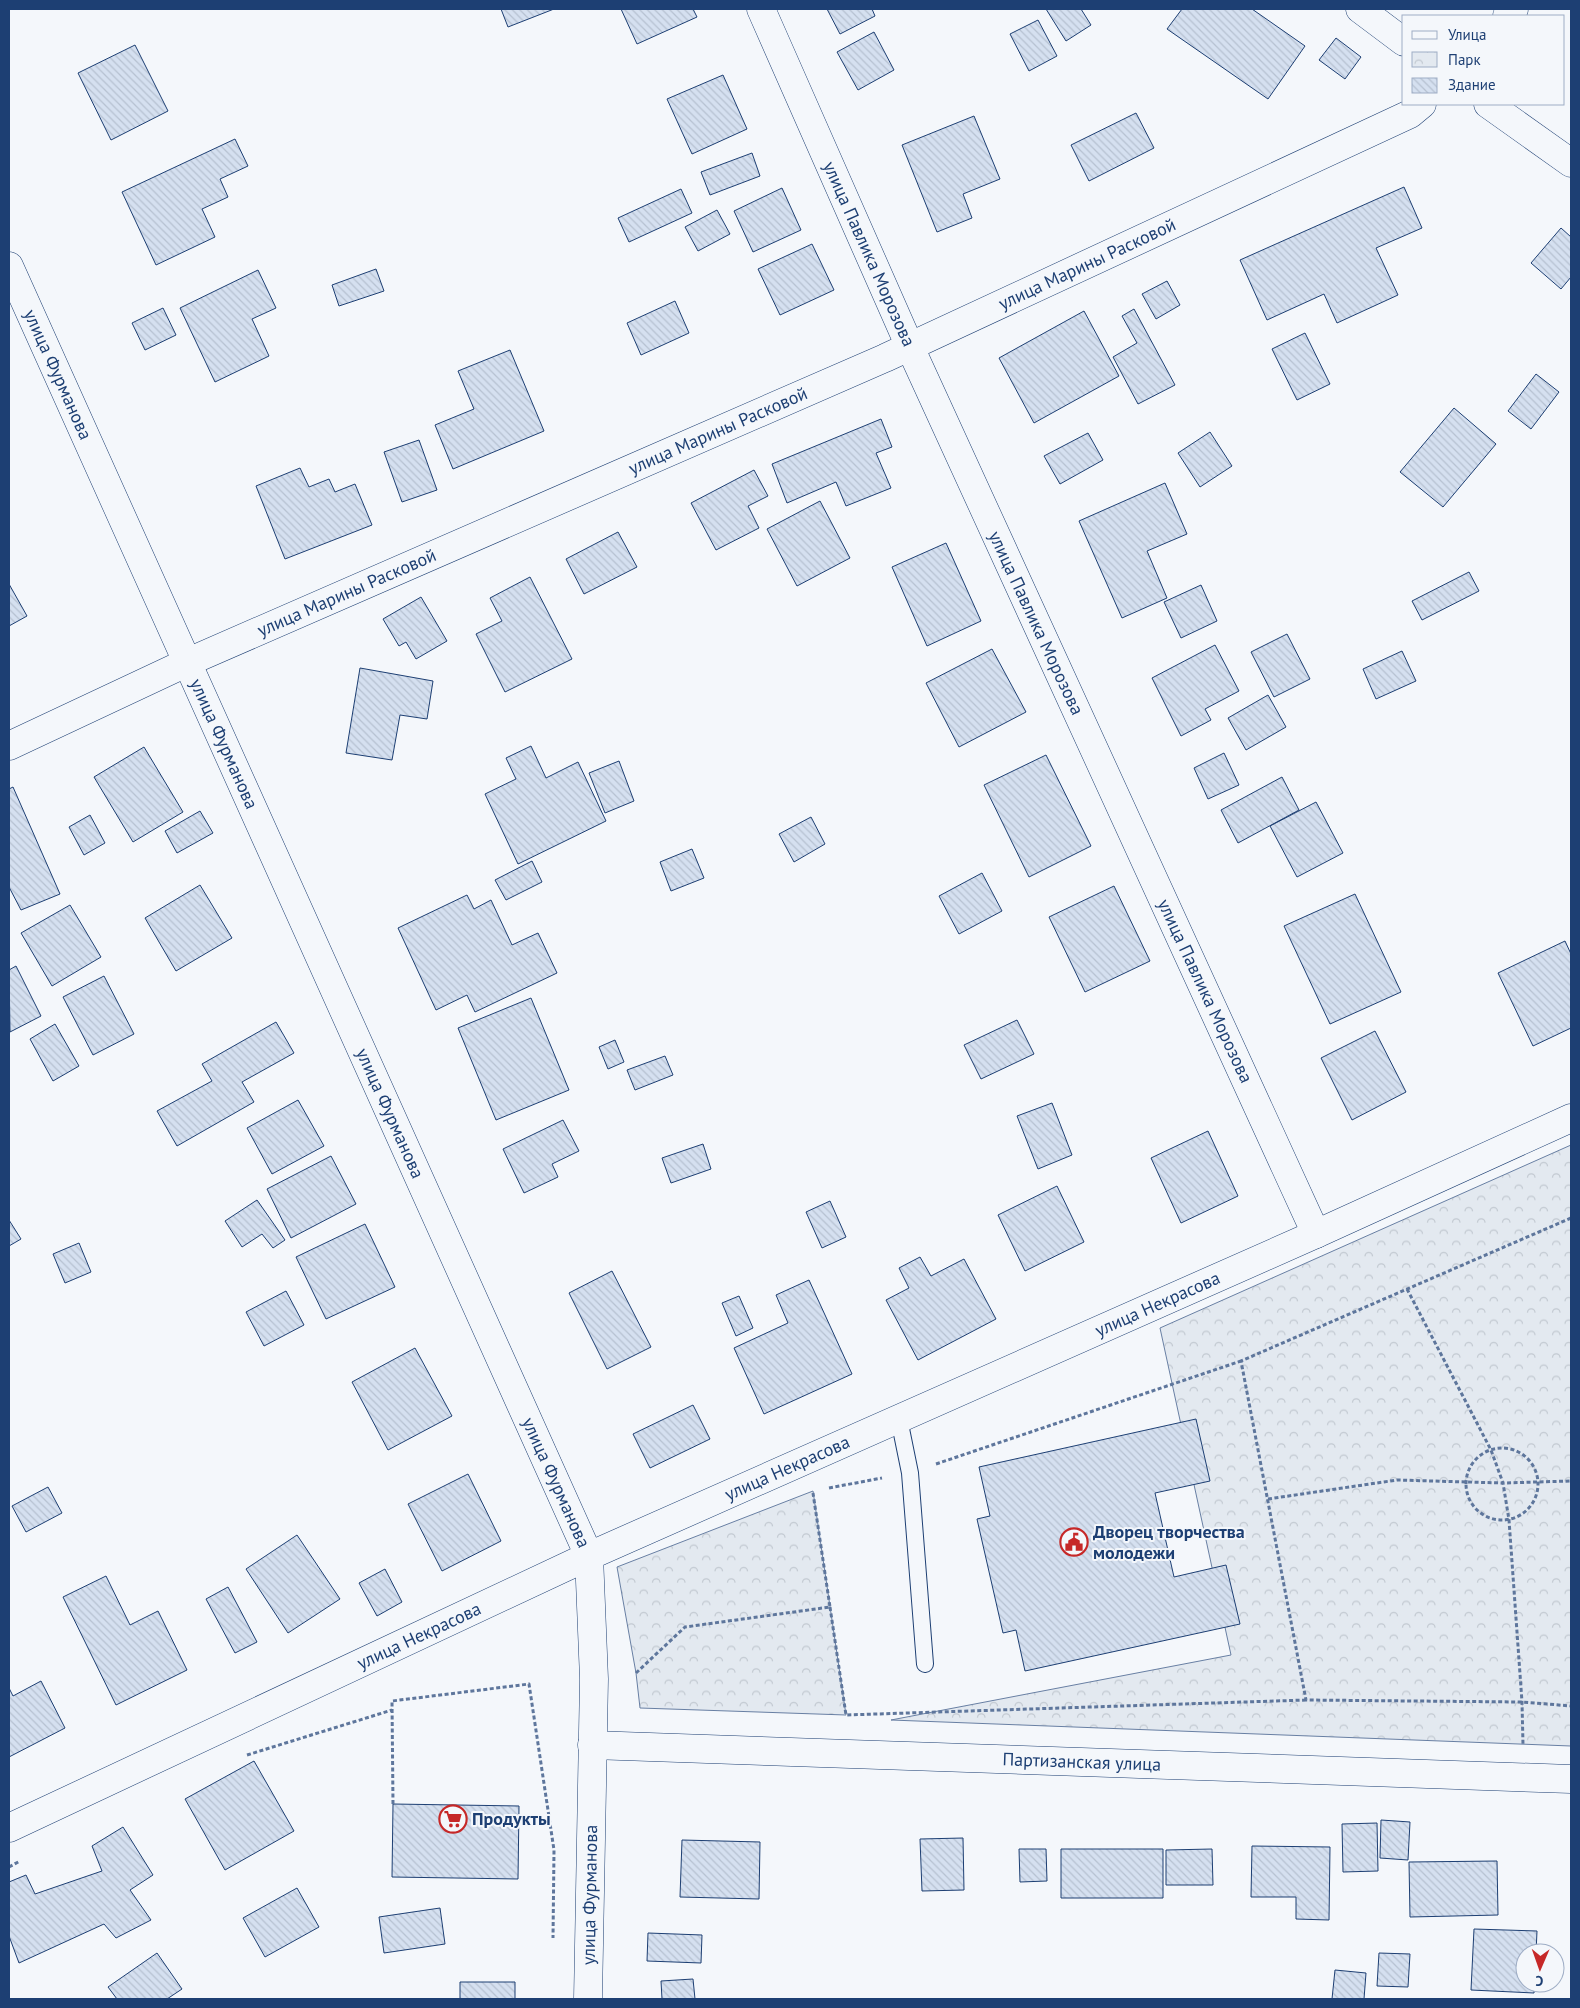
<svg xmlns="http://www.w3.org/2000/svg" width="1580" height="2008" font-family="'PT Sans',sans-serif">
<defs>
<pattern id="park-crowns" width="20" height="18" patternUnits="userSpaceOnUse" patternTransform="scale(1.25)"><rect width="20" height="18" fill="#e3e9f0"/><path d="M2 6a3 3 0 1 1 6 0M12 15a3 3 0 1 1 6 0" fill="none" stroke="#c2c9d1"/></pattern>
<pattern id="building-back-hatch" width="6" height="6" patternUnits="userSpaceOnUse" patternTransform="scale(1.25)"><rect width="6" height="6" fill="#d5e0f0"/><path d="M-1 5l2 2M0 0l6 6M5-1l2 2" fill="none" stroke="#b6c1d1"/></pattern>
</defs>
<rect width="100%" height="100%" fill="#f4f7fb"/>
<!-- park -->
<path fill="url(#park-crowns)" stroke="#687fa3" d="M1571,1145v601l-680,-26 340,-65 -71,-327z
M813,1491l33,224 -206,-7 -4,-35 -19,-106z"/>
<!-- building -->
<path fill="url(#building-back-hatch)" stroke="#1d3f73" d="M501,9h53l-46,18z
M621,9h72l4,8 -60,27z
M827,9h45l3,7 -35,18z
M1046,9h35l10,16 -25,16z
M1182,9h70l53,37 -37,53 -101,-70z
M1038,20l19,36 -28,15 -19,-37z
M874,32l20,38 -36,20 -21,-38z
M1336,38l25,19 -16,22 -26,-19z
M135,45l33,66 -57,29 -33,-67z
M723,75l24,54 -55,25 -25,-55z
M1136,113l18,35 -65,33 -18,-36z
M974,116l26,63 -37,15 9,24 -35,14 -35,-87z
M235,139l13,27 -28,13 8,18 -26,12 13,28 -59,28 -34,-73z
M752,153l8,23 -50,19 -9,-23z
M1404,187l18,41 -46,20 22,47 -61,28 -13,-29 -57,26 -27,-60z
M782,188l19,42 -48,22 -19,-41z
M681,189l11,24 -63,29 -11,-24z
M717,210l13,24 -32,17 -13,-24z
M1561,228l10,9v40l-10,12 -30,-26z
M812,244l22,46 -54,25 -22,-46z
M376,269l8,22 -45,15 -7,-21z
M258,270l18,38 -24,11 17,37 -54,26 -35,-74z
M1167,281l13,24 -24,14 -14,-25z
M675,301l14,32 -48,22 -14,-32z
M163,308l13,27 -31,15 -13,-27z
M1134,309l41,76 -37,19 -25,-47 24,-14 -15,-27z
M1084,311l35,65 -85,47 -35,-65z
M1305,333l25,51 -33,16 -25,-51z
M510,350l34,81 -91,38 -18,-44 39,-16 -16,-38z
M1536,374l23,18 -28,37 -23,-18z
M1454,408l42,36 -53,63 -43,-35z
M881,419l11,28 -16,6 15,35 -45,18 -10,-24 -49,21 -15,-39z
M1210,432l22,34 -32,21 -22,-34z
M1088,433l15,27 -43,24 -16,-28z
M419,440l18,50 -35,12 -18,-50z
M300,468l9,19 20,-8 6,13 20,-8 17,41 -87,34 -29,-73z
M754,470l14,26 -20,10 11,22 -43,22 -25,-47z
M1165,483l22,51 -40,17 20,47 -45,20 -43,-97z
M820,501l30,57 -53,28 -30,-57z
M618,532l19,35 -53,27 -18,-35z
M946,543l35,78 -54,25 -35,-79z
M1469,572l10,19 -57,29 -10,-19z
M530,577l42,82 -67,33 -29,-58 26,-13 -12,-23z
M9,584l18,32 -18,10z
M1201,585l16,36 -36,17 -17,-36z
M421,597l26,44 -31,18 -10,-17 -7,4 -16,-27z
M1287,634l23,45 -36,18 -23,-45z
M1215,645l24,46 -34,18 6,11 -30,16 -29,-58z
M992,649l34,63 -67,35 -33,-64z
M1402,651l14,30 -40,18 -13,-30z
M360,668l73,13 -6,38 -27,-4 -8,45 -46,-7z
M1268,695l18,32 -40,23 -18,-32z
M531,746l15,32 32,-16 28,59 -88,43 -33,-70 31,-15 -10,-21z
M144,747l39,65 -50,30 -39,-65z
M1224,753l15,32 -31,14 -14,-31z
M1046,755l45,91 -62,31 -45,-92z
M619,761l15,40 -29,12 -16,-40z
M1282,777l17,33 -61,33 -17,-33z
M13,787l47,107 -39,16 -12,-23v-98z
M1316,802l27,51 -46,24 -27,-51z
M200,811l13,22 -36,20 -12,-22z
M90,815l15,28 -21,12 -15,-28z
M811,817l14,27 -31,18 -15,-28z
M692,849l12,29 -33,13 -11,-29z
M532,861l10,21 -36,18 -11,-20z
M982,873l20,38 -43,23 -20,-38z
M200,885l32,53 -56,33 -31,-53z
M1114,886l36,75 -65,31 -36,-75z
M1355,894l46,98 -71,32 -46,-98z
M467,895l7,14 17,-9 21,45 26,-12 19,40 -82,39 -8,-17 -31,15 -38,-82z
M70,905l31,52 -49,29 -31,-53z
M1565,941l6,13v74l-38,18 -35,-73z
M16,966l25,50 -31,16 -1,-62z
M104,976l30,58 -41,21 -30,-58z
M531,998l38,92 -73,30 -38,-92z
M1017,1020l17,34 -53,25 -17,-34z
M276,1022l18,31 -52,29 12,20 -77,44 -20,-35 55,-30 -10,-17z
M55,1024l24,42 -26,15 -23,-42z
M1375,1031l31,61 -54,28 -31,-62z
M615,1040l9,22 -16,7 -9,-22z
M665,1056l8,19 -38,15 -8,-20z
M298,1100l26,46 -52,28 -25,-46z
M1052,1103l20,52 -34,14 -21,-53z
M563,1120l16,31 -27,13 6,13 -34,16 -21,-44z
M1208,1131l30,65 -57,27 -30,-65z
M703,1144l8,25 -40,14 -9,-25z
M331,1156l25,48 -65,34 -24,-49z
M1057,1186l27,56 -59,29 -27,-56z
M257,1200l28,40 -12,8 -11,-14 -20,13 -17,-26z
M830,1201l16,36 -24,11 -16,-36z
M9,1220l12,19 -12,7z
M365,1224l30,63 -69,32 -30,-62z
M79,1243l12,29 -26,11 -12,-29z
M920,1257l11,19 33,-17 32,60 -78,41 -32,-60 23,-12 -10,-20z
M612,1271l39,76 -44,22 -38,-76z
M809,1280l43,94 -88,40 -30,-66 54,-25 -12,-28z
M286,1291l18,34 -40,21 -18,-34z
M739,1296l14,32 -17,8 -14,-33z
M415,1348l37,68 -64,34 -36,-68z
M693,1405l17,34 -60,29 -17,-34z
M1196,1419l14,62 -55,12 19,84 52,-12 14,59 -215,47 -9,-41 -13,3 -26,-114 13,-3 -11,-49z
M468,1474l33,67 -59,30 -34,-67z
M48,1487l14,26 -36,19 -14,-26z
M297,1535l43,64 -52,34 -42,-64z
M385,1569l17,33 -25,14 -18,-33z
M106,1576l24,49 28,-14 29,59 -71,35 -53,-108z
M228,1587l29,55 -22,11 -29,-54z
M41,1681l24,47 -56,29v-69l4,8z
M254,1761l40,70 -69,39 -40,-71z
M393,1804l126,2 -1,73 -126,-2z
M1381,1820l29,2 -2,38 -28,-2z
M1377,1823l1,48 -35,1 -1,-48z
M123,1827l30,48 -23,15 21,30 -35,18 -12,-14 -85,39 -10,-27v-54l17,-7 9,19 67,-23 -10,-25z
M963,1838l1,52 -42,1 -2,-52z
M682,1840l78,2 -1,57 -79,-2z
M1252,1846l78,1 -1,73 -33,-1v-22h-45z
M1019,1849h27l1,32 -27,1z
M1061,1849h102v49h-102z
M1212,1849l1,36h-47v-35z
M1497,1861l1,54 -88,2 -1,-55z
M297,1888l22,39 -54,30 -22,-39z
M440,1908l5,36 -61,9 -5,-36z
M1474,1929l63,2 -1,22h-11v30h10l-1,10 -63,-3z
M648,1933l54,2 -1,28 -54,-2z
M157,1953l25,36 -15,10h-50l-9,-12z
M1379,1953l31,1 -2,33 -31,-1z
M1335,1970l31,3 -2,26h-32z
M693,1979l2,20h-33l-1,-18z
M460,1982h55v17h-55z"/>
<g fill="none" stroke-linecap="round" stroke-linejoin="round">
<!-- service casing -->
<g stroke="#1d3f73" stroke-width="18">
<path id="service" d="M899,1419l11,54 15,191"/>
</g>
<!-- minor casing -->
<g stroke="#1d3f73" stroke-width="29">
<g id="minor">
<path d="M1360,9l44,33"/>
<path d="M1507,16l7,-7"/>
<path d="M1488,104l83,59"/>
<path id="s1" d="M9,266l580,1290 -580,272"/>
<path id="s2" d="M9,746l179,-84 697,-304 525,-244 12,-10"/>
<path d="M1316,1234l255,-116"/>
<path id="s3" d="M592,1745l979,34"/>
</g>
</g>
<!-- tertiary casing -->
<g stroke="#1d3f73" stroke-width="29">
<g id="tertiary">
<path id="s4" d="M588,1999l6,-320 -5,-123 727,-322 -406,-887 -149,-338"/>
</g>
</g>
<!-- path -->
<path stroke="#5e769c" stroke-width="3" stroke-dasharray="4 2.5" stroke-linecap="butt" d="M1571,1218l-330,143 65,339 216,2 49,4
M1407,1289l84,161 12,33 6,37 13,182 1,43
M1466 1484a36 36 0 1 1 72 0a36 36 0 1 1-72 0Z
M936,1464l305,-103
M829,1488l53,-10
M1268,1499l129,-19 106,3 68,-2
M830,1607l16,108 460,-15
M636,1673l49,-46 145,-20 -17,-114
M247,1755l145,-45
M393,1804l-1,-103 137,-17 25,166 -1,88
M9,1867l11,-6"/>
<!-- service -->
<use href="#service" stroke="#f4f7fb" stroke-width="16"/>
<!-- minor -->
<use href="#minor" stroke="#f4f7fb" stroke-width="28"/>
<!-- tertiary -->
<use href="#tertiary" stroke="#f4f7fb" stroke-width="28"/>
</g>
<!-- icons -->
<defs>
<g id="civic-ring" transform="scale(1.4375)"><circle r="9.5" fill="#f4f7fb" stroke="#c62828" stroke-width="1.5"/><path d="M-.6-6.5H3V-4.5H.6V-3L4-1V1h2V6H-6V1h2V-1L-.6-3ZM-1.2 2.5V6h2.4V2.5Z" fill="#c62828"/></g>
<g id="supermarket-ring" transform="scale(1.4375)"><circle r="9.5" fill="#f4f7fb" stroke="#c62828" stroke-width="1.5"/><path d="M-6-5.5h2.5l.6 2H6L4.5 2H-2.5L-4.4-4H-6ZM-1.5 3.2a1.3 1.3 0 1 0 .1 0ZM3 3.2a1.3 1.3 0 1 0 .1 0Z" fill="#c62828"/></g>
</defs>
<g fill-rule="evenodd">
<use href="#civic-ring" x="1074" y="1542"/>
<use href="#supermarket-ring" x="453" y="1819"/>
</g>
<g text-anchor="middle" stroke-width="4" stroke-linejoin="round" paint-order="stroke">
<!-- street labels -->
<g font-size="18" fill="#1d3f73" stroke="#f4f7fb">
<text transform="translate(869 254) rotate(66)" y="6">улица Павлика Морозова</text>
<text dy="6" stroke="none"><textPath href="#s2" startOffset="1181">улица Марины Расковой</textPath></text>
<text dy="6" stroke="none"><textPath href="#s1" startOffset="119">улица Фурманова</textPath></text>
<text dy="6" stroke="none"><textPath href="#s2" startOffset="776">улица Марины Расковой</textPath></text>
<text dy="6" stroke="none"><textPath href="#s2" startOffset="371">улица Марины Расковой</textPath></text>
<text transform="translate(1036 623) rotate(65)" y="6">улица Павлика Морозова</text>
<text dy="6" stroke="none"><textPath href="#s1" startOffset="524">улица Фурманова</textPath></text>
<text transform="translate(1205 991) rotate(65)" y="6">улица Павлика Морозова</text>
<text dy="6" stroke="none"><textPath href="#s1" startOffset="929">улица Фурманова</textPath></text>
<text dy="6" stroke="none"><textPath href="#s4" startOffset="1065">улица Некрасова</textPath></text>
<text dy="6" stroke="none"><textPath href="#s4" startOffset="660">улица Некрасова</textPath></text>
<text dy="6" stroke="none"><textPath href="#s1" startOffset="1334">улица Фурманова</textPath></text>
<text transform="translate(419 1636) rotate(-25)" y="6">улица Некрасова</text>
<text dy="6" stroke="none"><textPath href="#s3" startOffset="490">Партизанская улица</textPath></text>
<text dy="6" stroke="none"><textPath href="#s4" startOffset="104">улица Фурманова</textPath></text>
</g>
<!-- poi labels -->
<g font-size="18" font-weight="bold" fill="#1d3f73" stroke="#f4f7fb" text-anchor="start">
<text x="1093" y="1538">Дворец творчества<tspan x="1093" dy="21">молодежи</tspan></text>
<text x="472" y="1825">Продукты</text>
</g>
</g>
<!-- border -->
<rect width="1580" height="2008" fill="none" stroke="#1d3f73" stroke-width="20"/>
<!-- legend -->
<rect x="1402" y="15" width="162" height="90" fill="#f4f7fb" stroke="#9eadc5"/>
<rect x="1412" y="31" width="25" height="8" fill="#f4f7fb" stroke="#9eadc5"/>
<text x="1448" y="40" font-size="15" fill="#1d3f73">Улица</text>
<rect x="1412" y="52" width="25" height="15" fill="url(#park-crowns)" stroke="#9eadc5"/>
<text x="1448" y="65" font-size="15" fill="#1d3f73">Парк</text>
<rect x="1412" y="78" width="25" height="15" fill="url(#building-back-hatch)" stroke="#9eadc5"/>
<text x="1448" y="90" font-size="15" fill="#1d3f73">Здание</text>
<!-- north arrow -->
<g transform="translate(1540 1968) rotate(182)"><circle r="24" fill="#f4f7fb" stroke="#9eadc5"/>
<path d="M0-4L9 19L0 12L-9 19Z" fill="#c62828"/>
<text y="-8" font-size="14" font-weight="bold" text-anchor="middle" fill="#1d3f73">С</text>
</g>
</svg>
